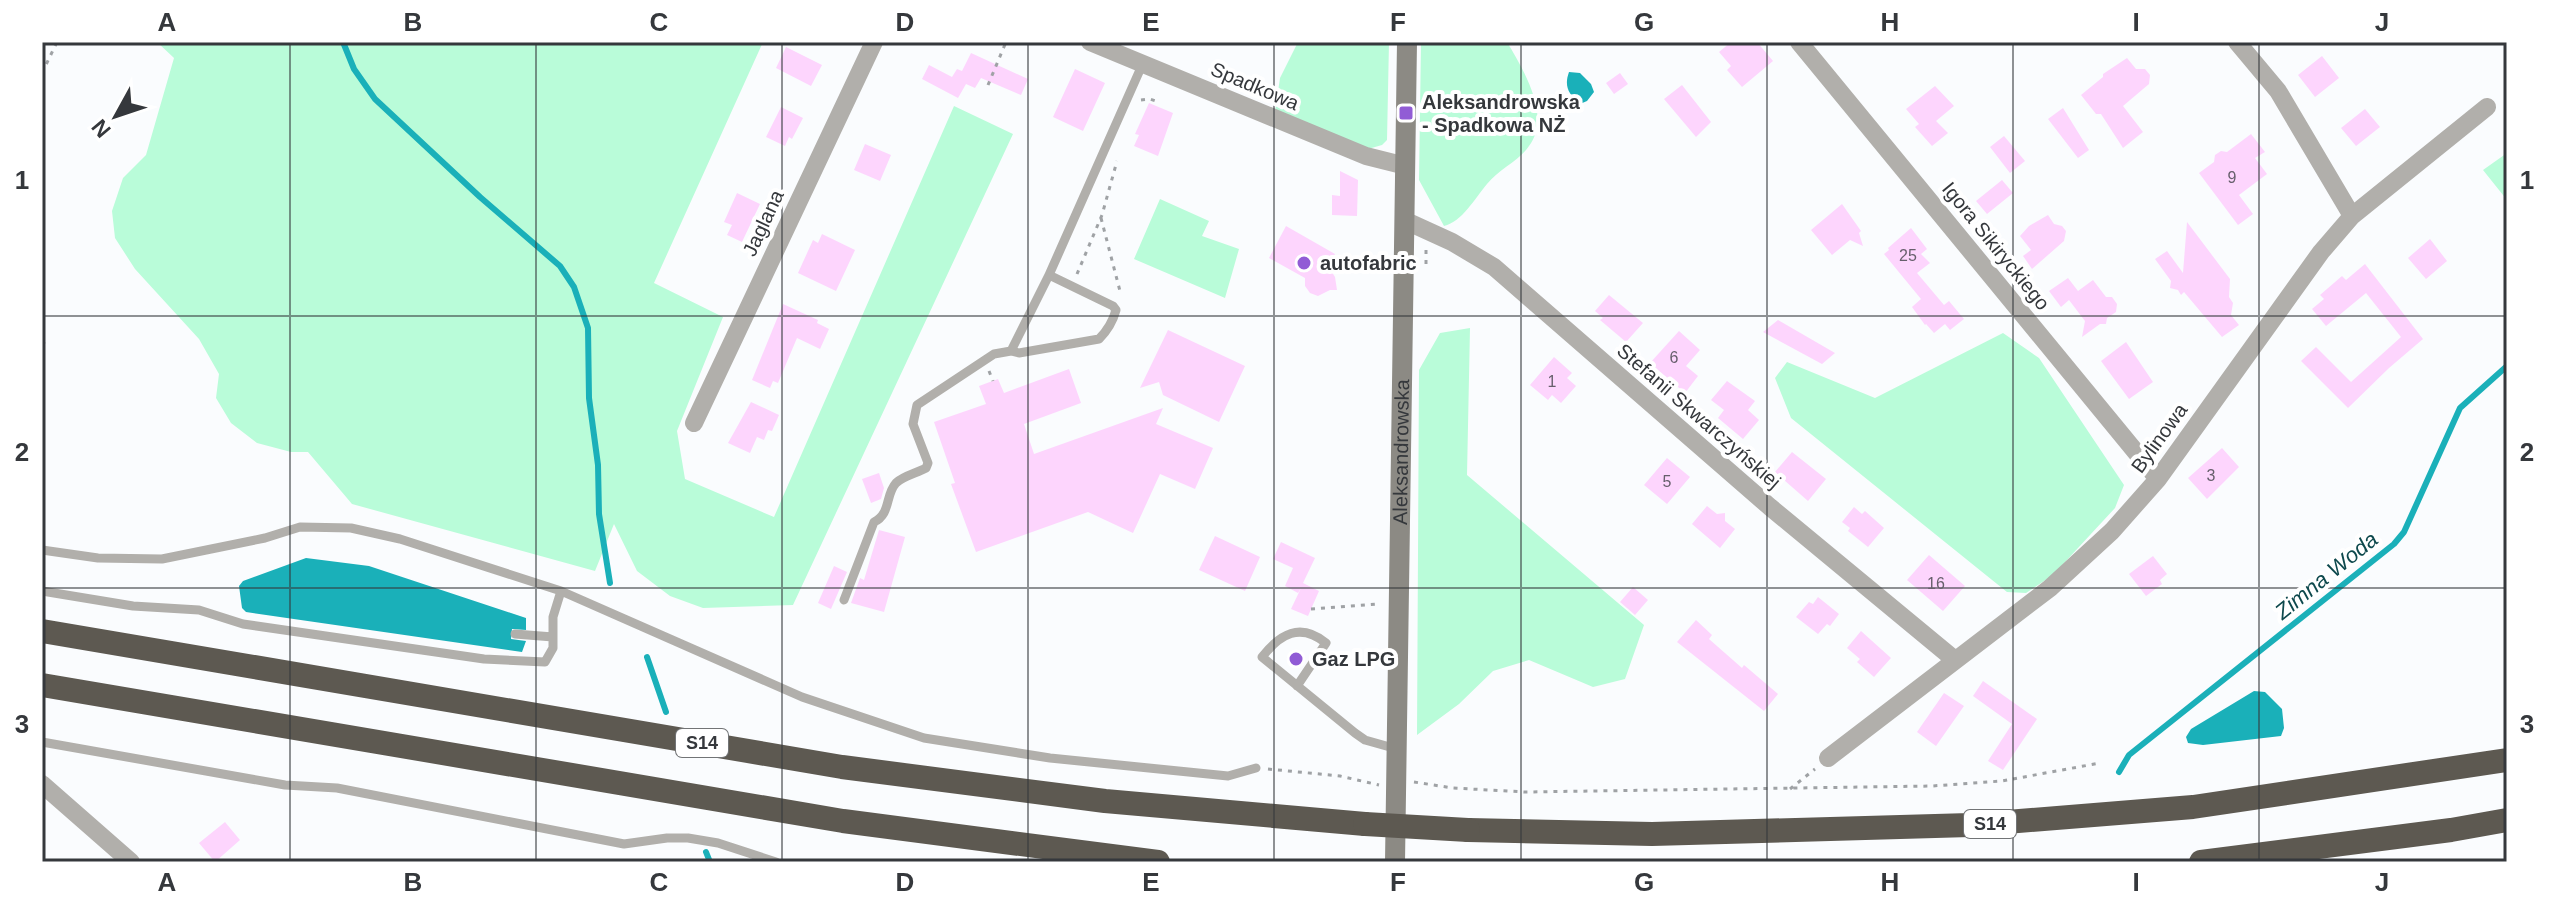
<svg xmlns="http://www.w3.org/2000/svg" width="2549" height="904" font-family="Helvetica,sans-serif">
<rect width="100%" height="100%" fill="#fafcfe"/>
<!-- green -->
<path fill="#b9fcd9" d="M157,42h606l-109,241 69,34 -46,114 8,48 89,38 180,-411 59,28 -220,471 -90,3 -33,-12 -33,-25 -23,-47 -19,47 -243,-67 -44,-52h-17l-34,-9 -26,-20 -15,-25 3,-24 -20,-35 -64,-70 -20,-31 -3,-27 11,-33 23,-23 28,-97z
M1298,42h91l-2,98 -5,5 -14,4 -93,-37 5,-34z
M1421,42h86c16,27 45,74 22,104 -10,15 -30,23 -42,38 -12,14 -25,38 -43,42l-25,-46z
M2507,153v47l-24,-30z
M1160,199l49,22 -7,15 37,13 -14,49 -91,-39z
M1470,328l-3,147 177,150 -19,54 -32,8 -64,-27 -36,11 -34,33 -42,31 2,-365 21,-37z
M2003,333l36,25 85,127 -9,23 -62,67 -27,18 -19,-1 -216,-174 -16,-40 12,-16 88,36z"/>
<!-- water -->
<path fill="#1ab0b9" d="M1569,72l11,1 11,11 3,8 -7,9 -7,3c-12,-10 -16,-18 -11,-32z
M306,558l63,8 157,52v12l-14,-1 -1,10 15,2 -4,11 -276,-40 -4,-4 -3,-22 4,-5z
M2254,691l11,1 17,17 2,19 -3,8 -78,9 -15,-2 -2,-6 5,-8z"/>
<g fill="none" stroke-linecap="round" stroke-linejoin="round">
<!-- stream -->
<path stroke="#1ab0b9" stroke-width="6" d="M343,42l11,27 21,30 105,98 80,69 14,21 14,41 1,70 9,67 1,49 11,69
M647,657l19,55
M2119,772l10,-17 265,-211 10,-12 56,-124 47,-42
M706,852l4,10"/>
</g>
<!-- building -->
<path fill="#fdd5fd" d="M1731,42h26l16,19 -31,26 -15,-17 4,-4 -12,-14z
M786,47l36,18 -11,21 -35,-18z
M971,53l57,26 -7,16 -40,-17 -6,10 -9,-4 -8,14 -36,-19 7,-14 23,12 5,-8 5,2z
M2322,56l17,22 -24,19 -17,-22z
M2127,58l9,11h9l5,6 -1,9 -26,22 20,26 -20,16 -22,-34h-5l-15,-19 22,-18v-3z
M1075,69l30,14 -22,48 -30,-14z
M1620,73l8,11 -14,10 -8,-11z
M1682,85l29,37 -15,15 -32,-38z
M1935,86l19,20 -18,15 12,12 -16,13 -17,-19 4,-3 -13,-15z
M1149,103l24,10 -15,43 -24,-10 5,-11 -4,-1z
M781,107l22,11 -11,21 -3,-2 -4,9 -19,-9z
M2063,108l26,42 -11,8 -30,-39z
M2365,109l15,18 -24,19 -15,-18z
M2251,134l14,18 -10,6 12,16 -28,21 14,19 -15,11 -39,-52 15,-11 1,-7 6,-4 6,1z
M2004,136l21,25 -15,12 -20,-26z
M865,144l26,11 -11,26 -26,-11z
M1340,171l18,9 -1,36 -25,-1v-20l8,1z
M2002,180l11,13 -26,21 -11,-13z
M737,193l23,11 -18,38 -15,-7 5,-10 -8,-3z
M1842,204l19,27 -2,2 4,13 -13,-6 -18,15 -21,-25z
M2048,215l6,9 8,2 4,5 -2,10 -32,28 -9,-13 8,-6 -11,-14 9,-10z
M2187,222l43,57 -1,18 4,6 -2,12 8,10 -17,12 -38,-45 -3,3 -3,-5 -8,-2 1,-7 -16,-22 12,-8 16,22z
M1286,226l49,28 -7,12 7,11 2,13h-7l-12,6 -8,-3 -5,-7v-8l-36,-20z
M1911,228l16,21 -6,5 9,9 -13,10 27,32 5,-4 15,18 -14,11 -5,-6 -11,9 -8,-9 -1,1 -13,-18 9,-8 -37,-45 5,-4 -1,-2z
M822,234l33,16 -19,41 -38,-18 15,-33 5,3z
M2430,239l17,22 -21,18 -18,-21z
M2365,264l58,75 -34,29 -41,40 -47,-47 15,-14 35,35 50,-45 -35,-44 -40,33 -14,-17 12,-10 -4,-4 22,-19 4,4z
M2068,278l10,13 15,-11 13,17h6l5,7 -1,8 -9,6 -1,6h-6l-18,13 3,-16 -16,-21 -8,7 -12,-16z
M1609,295l34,28 -17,19 -26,-22 3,-2 -8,-7z
M783,304l35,16 -1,3 12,6 -9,20 -23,-11 -19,45 -5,-2 -3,7 -18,-8z
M1778,320l57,33 -13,11 -59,-32z
M1168,330l77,36 -26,56 -56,-27 -4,-13 -19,6z
M1679,331l21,19 -14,16 12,10 -13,17 -35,-30z
M2126,342l27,40 -24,17 -28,-38z
M1554,357l18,16 -5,5 9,8 -15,17 -9,-8 -4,5 -18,-15z
M1069,369l12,34 -57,21 10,30 129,-46 -7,16 57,24 -18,41 -35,-15 -27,59 -45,-21 -112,40 -25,-68 4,-1 -21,-61 52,-18 -7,-18 19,-7 6,14z
M1727,381l28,20 -7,9 11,10 -16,19 -25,-21 6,-8 -13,-10z
M751,402l28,13 -7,16 -4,-1 -4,10 -7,-3 -7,16 -22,-10z
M2222,448l17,19 -32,32 -19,-21z
M1792,452l34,27 -18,22 -33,-29z
M1667,458l23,19 -23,27 -23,-19z
M879,473l5,15 -3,11 -10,4 -9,-24z
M1707,506l10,8 8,-1v8l10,8 -15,19 -28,-24z
M1854,507l8,7 3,-3 19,17 -16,19 -20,-16 2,-3 -8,-6z
M879,530l26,7 -21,75 -33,-9 9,-25 4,2z
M1215,536l45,21 -15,34 -46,-21z
M1281,542l34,16 -12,25 16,8 -11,25 -17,-7 10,-21 -3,5 -13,-7 8,-18 -20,-9z
M1929,555l36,31 -22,25 -36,-31z
M2153,556l14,18 -7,6 2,4 -16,12 -17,-22z
M834,566l13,6 -16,37 -13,-6z
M1633,587l15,13 -13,15 -15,-13z
M1818,597l21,17 -9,12 -3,-2 -9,10 -22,-17 13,-15 4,2z
M1696,620l16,15 -3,4 33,29 2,-3 34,29 -14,17 -87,-69z
M1861,631l30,27 -17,19 -17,-15 3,-3 -13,-11z
M1983,681l54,38 -34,51 -15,-9 24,-37 -39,-28z
M1944,693l20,13 -28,40 -19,-14z
M225,822l15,18 -25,22 -16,-19z"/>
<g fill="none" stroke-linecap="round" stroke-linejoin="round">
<!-- path -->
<path stroke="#9fa2a5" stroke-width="3" stroke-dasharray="4 6" stroke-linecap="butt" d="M42,73l15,-31
M988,85l18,-43
M1141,100l9,-1 6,2
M1101,218l20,77
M1426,250v20
M1077,274l25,-59 15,-54
M42,343l3,1
M989,371l4,10
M1311,609l68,-5
M1268,769l72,7 39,9
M1414,782l39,6 72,4 407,-6 70,-5 98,-18
M1790,789l25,-20
M888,862h7"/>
<!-- service -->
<path stroke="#b1afab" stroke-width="9" d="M1011,351l38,-76 94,-212
M42,550l56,8 64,1 103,-21 35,-11 51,1 49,11 161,52 241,106 122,41 126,20 178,18 28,-8
M42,591l91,15 66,4 44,14 241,35 61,3 8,-14v-31l8,-26
M844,600l30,-78c17,-8 11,-27 22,-39 7,-7 21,-10 30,-15l2,-5 -15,-39 4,-19 77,-51 17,-3 8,2 80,-14c8,-8 14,-18 17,-29l-3,-4 -64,-31
M515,634l38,3
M1297,686l29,-43c-26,-21 -46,-9 -64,14l93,76 10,7 32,9
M42,742l243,43 52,3 287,56 43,-6h21l30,5 58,19"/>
<!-- minor -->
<path stroke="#b1afab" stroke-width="18" d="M1090,42l276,114 40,10
M1799,42l359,437
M2237,42l41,49 74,125
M1406,221l46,21 42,25 276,240 185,153
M694,423l180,-381
M1828,758l222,-170 62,-57 46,-52 163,-227 31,-36 135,-109
M42,784l89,78"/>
<!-- secondary -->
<path stroke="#8c8a84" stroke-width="20" id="s1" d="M1395,862l12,-820"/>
<!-- motorway -->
<path stroke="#5d5951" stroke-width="24" d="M42,631l800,136 263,34 260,23
M42,685l801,136 315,41
M1468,830l184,4 318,-9 223,-18 314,-47
M2201,862l250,-32 56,-10"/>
<!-- motorway-bridge -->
<path stroke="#5d5951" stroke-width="24" d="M1365,824l103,6"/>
</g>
<!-- grid -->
<path fill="none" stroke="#35383c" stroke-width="2" stroke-opacity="0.55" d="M290,42v820M536,42v820M782,42v820M1028,42v820M1274,42v820M1521,42v820M1767,42v820M2013,42v820M2259,42v820M42,316h2465M42,588h2465"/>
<!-- markers -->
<g fill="#915cd5" stroke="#fff" stroke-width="3">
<rect x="1398" y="105" width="16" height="16" rx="4"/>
<circle cx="1304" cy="263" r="8"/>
<circle cx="1296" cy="659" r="8"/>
</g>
<g text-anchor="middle" stroke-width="8" stroke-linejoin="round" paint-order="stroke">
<!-- number labels -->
<g font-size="16" fill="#675f6c">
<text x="2232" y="183">9</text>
<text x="1908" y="261">25</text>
<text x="1674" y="363">6</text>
<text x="1552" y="387">1</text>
<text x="2211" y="481">3</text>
<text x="1667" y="487">5</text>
<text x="1936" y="589">16</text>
</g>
<!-- shield labels -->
<g fill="#fff" stroke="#727476" stroke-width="2">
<rect x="676" y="729" width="52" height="28" rx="6"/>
<rect x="1964" y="810" width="52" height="28" rx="6"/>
</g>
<g font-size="18" font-weight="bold" fill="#35383c">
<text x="702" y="749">S14</text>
<text x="1990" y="830">S14</text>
</g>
<!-- street labels -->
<g font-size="20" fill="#35383c" stroke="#fff">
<text transform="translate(1255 86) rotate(23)" y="7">Spadkowa</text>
<text transform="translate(763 223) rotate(-65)" y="7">Jaglana</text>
<text transform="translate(1996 246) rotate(51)" y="7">Igora Sikiryckiego</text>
<text transform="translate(1699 416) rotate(41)" y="7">Stefanii Skwarczyńskiej</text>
<text transform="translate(2159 438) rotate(-54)" y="7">Bylinowa</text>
<text dy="7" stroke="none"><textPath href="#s1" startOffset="410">Aleksandrowska</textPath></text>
</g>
<!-- poi labels -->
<g font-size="20" font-weight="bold" fill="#35383c" stroke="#fff" text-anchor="start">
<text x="1422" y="109">Aleksandrowska<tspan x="1422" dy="23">- Spadkowa NŻ</tspan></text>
<text x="1320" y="270">autofabric</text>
<text x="1312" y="666">Gaz LPG</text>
</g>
<!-- water labels -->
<g font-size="22" font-style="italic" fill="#0e494d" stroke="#fff">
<text transform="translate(2326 575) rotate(-39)" y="8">Zimna Woda</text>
</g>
</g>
<!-- border -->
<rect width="2549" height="904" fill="none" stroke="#ffffff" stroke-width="88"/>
<!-- north arrow -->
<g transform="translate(116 116) rotate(230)" stroke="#ffffff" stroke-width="6" paint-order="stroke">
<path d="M0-6L14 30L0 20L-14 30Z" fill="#35383c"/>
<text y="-12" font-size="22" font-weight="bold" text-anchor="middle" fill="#35383c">N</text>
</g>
<rect x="44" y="44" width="2461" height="816" fill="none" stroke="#35383c" stroke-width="3"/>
<g font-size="26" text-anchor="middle" font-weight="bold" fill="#35383c">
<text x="167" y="31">A</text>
<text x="413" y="31">B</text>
<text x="659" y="31">C</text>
<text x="905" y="31">D</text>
<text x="1151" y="31">E</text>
<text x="1398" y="31">F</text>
<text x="1644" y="31">G</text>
<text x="1890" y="31">H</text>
<text x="2136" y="31">I</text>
<text x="2382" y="31">J</text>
<text x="22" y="189">1</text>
<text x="2527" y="189">1</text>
<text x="22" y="461">2</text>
<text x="2527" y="461">2</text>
<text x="22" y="733">3</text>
<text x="2527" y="733">3</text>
<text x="167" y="891">A</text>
<text x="413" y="891">B</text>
<text x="659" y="891">C</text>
<text x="905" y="891">D</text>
<text x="1151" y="891">E</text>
<text x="1398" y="891">F</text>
<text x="1644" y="891">G</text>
<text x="1890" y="891">H</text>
<text x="2136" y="891">I</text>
<text x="2382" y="891">J</text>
</g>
</svg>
